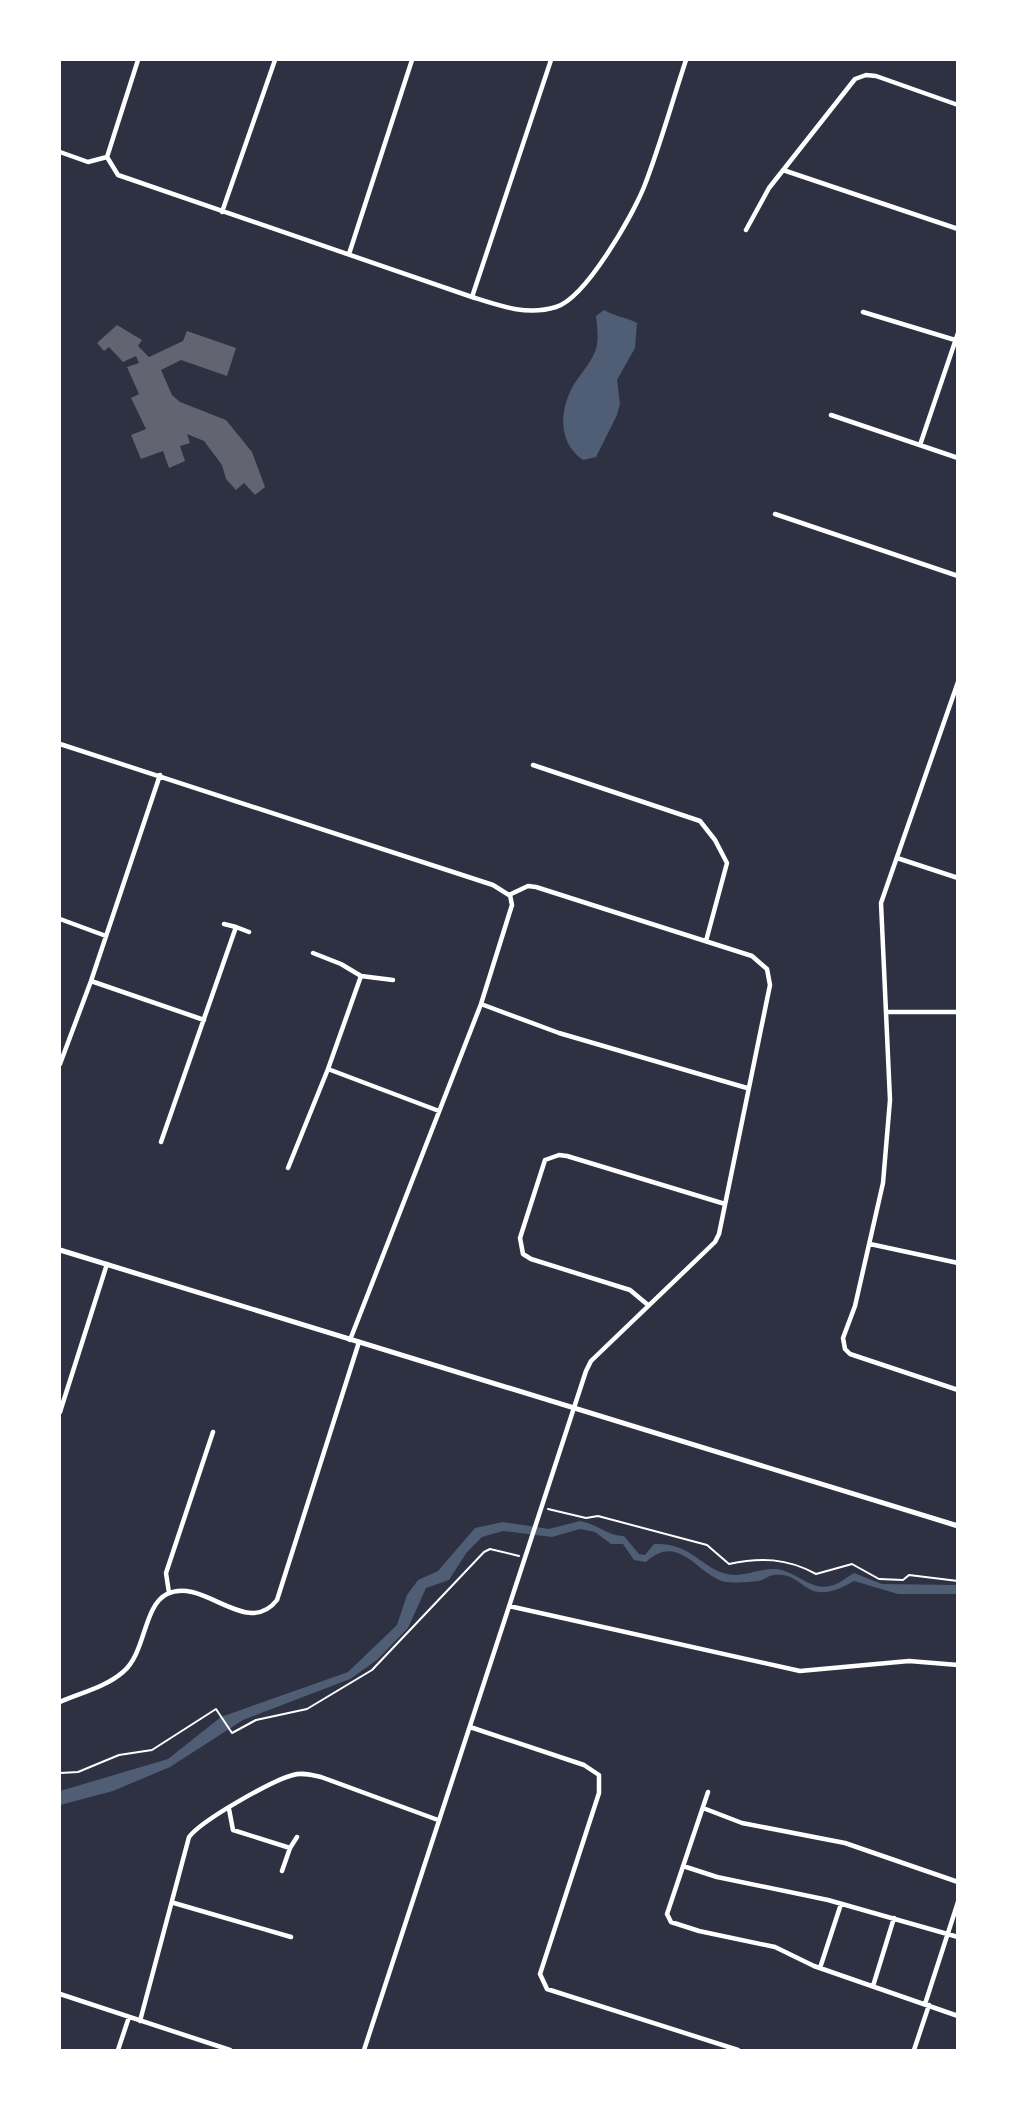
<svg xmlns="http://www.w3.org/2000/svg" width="1017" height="2110" font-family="Karla,sans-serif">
<rect width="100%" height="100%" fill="#2d3142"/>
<!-- water -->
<path fill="#4f5d75" d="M604,310c12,7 22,7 33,13l-2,25 -18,32 3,24 -3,11 -21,42 -13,3c-25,-17 -24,-49 -10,-74 7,-12 19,-24 23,-37 3,-10 1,-23 0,-33z
M580,1521c17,3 28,15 44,15l15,18 6,1 9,-11c37,-2 47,24 73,30 16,4 33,-6 48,-5 20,1 35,22 55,17 8,-1 17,-9 24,-13l28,11 75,1v9h-59l-44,-13c-51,30 -47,-10 -80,-6 -5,0 -10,5 -15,6 -9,1 -24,2 -33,1 -29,-6 -46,-51 -80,-20l-12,-2 -11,-16h-12l-16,-12 -15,-3 -28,8 -49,-6 -21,6 -15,15 -18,28 -23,8 -18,40 -31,32 -27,19 -107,41 -73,47 -57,24 -53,14v-14l108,-32 53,-42 127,-45 49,-47 10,-30 11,-15 20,-9 37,-43 28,-6 46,7z"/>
<!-- building -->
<path fill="#626471" d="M117,325l25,15 -4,6 11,11 34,-16 4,-10 49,17 -9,28 -46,-16 -20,10 11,25 8,7 46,18 26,32 13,35 -10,8 -11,-12 -8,7 -10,-11 -4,-14 -18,-24 -17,-7 3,9 -10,3 5,15 -16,7 -6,-17 -22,8 -10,-24 15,-6 -15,-31 8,-4 -12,-27 12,-4 -3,-7 -13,6 -14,-15 -5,4 -7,-8z"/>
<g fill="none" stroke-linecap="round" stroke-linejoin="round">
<!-- path -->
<path stroke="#fff" stroke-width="2" d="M548,1509l38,9 12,-2 109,29 22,19c31,-7 58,-6 87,10l36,-10 27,15 24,1 6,-5 49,6
M60,1773l18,-1 41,-17 33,-5 64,-41 16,24 24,-13 51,-11 65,-39 112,-118 6,-3 29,7"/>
<!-- minor -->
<path stroke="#fff" stroke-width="4.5" d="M60,152l28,10 19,-5 11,18 354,122c28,9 55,19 84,10 30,-9 76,-91 88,-120 16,-41 28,-85 42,-127
M107,157l31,-97
M783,170l175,59
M222,212l53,-152
M746,230l23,-42 86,-109 11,-4 10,1 82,29
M349,254l63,-194
M472,297l79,-237
M863,312l92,28
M831,415l127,43
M920,445l38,-112
M775,514l183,62
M958,682l-77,221 9,197 -7,83 -28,123 -12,32 2,11 5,5 108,36
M60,744l433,141 16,10
M533,765l167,56 15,19 12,23 -21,78
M897,858l61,20
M60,919l46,17
M224,924l12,3
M313,953l28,11 20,12 32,4
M361,976l-33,93 111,42
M91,981l113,39
M481,1004l78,29 188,55
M886,1012h72
M60,1064l31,-83 69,-206
M161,1142l75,-215 13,5
M288,1168l40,-99
M870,1244l88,19
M648,1305l-18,-15 -99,-31 -8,-5 -3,-16 25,-78 14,-5 8,1 158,48
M350,1340l131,-336 31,-99 -2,-10
M60,1412l47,-148
M169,1593l-3,-20 47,-141
M509,1606l291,65 109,-10 49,4
M60,1702c20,-9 46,-15 63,-30 23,-19 20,-66 44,-78 36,-18 80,45 110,6l82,-258
M470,1727l114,38 15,10v18l-59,181 7,15 191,61
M708,1792l-41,122 4,8 28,9 76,16 39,19 144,50
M703,1808l39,15 103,20 113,39
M229,1809l4,21 57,18
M683,1866l34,11 111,23 130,37
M282,1871l8,-23 7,-11
M174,1903l117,34
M820,1968l21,-64
M873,1986l21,-68
M60,1994l170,56
M925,2004l33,-102
M140,2021l49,-184c13,-17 82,-56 104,-62 9,-3 19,0 28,2l117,43
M118,2050l11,-33
M364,2050l222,-679 5,-10 124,-119 4,-8 51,-249 -3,-16 -15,-13 -216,-69 -8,-1 -19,9
M914,2050l15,-45"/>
<!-- tertiary -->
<path stroke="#fff" stroke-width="5" d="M60,1250l898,276"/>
</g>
<!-- border -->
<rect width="1017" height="2110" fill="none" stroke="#ffffff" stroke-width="122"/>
</svg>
